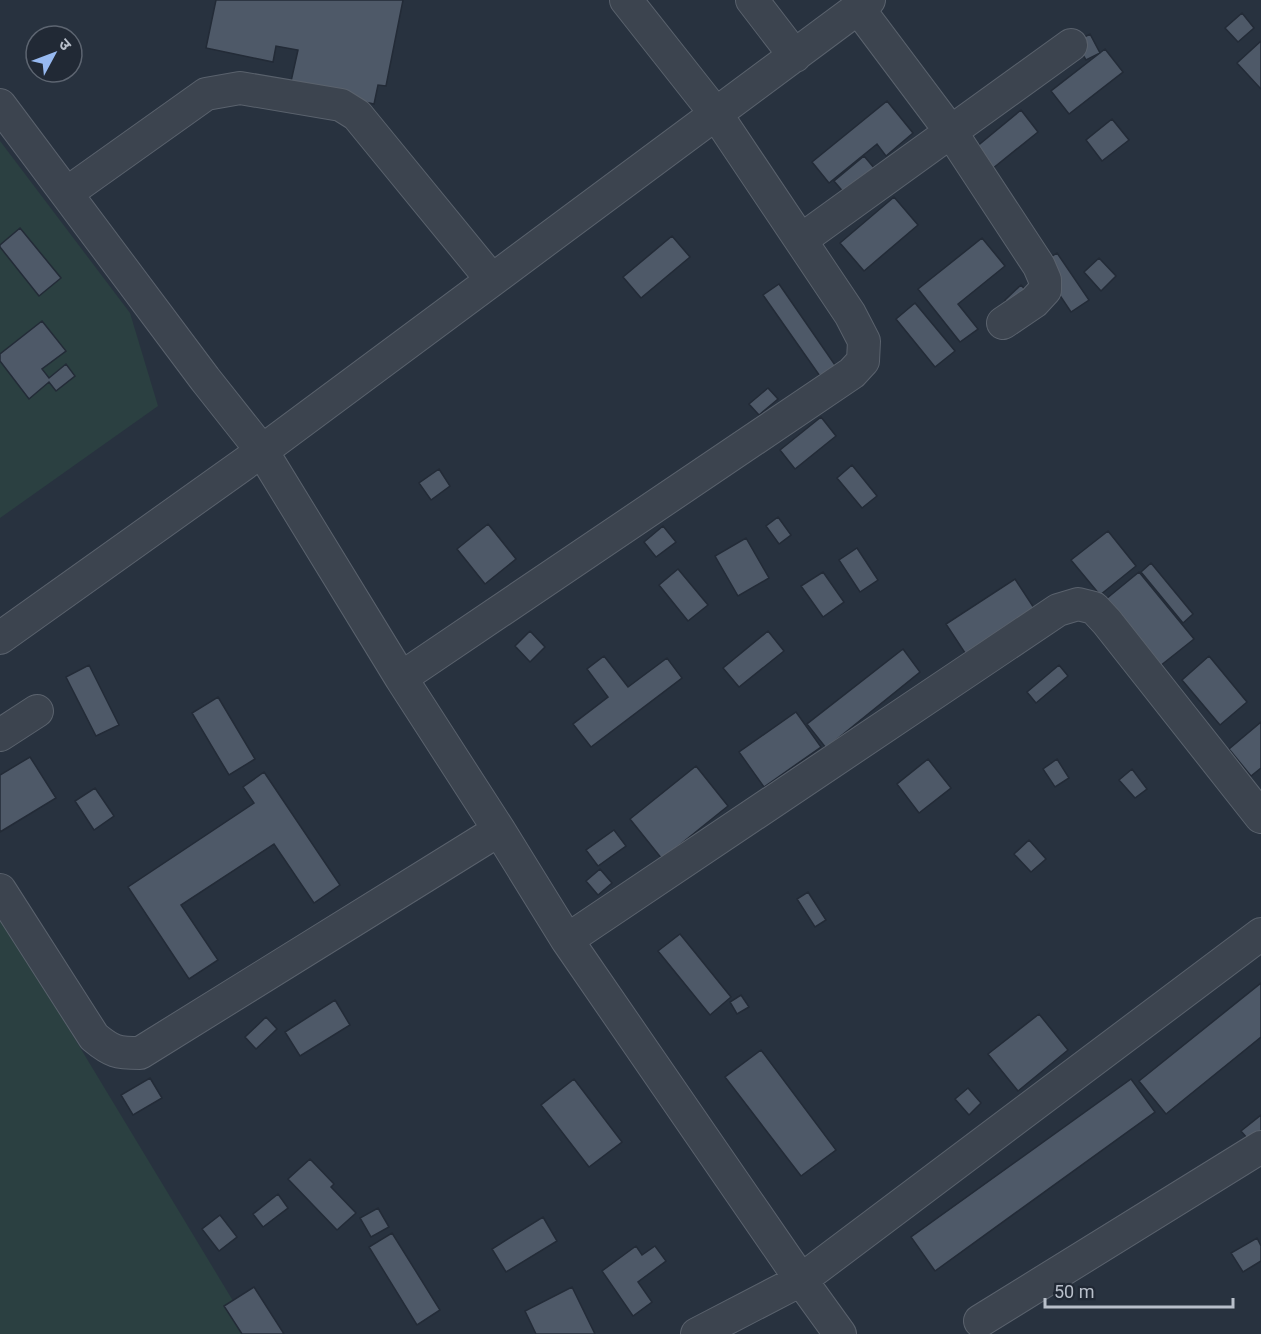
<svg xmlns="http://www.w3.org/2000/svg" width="1261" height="1334" font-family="Roboto,'Noto Sans Devanagari',sans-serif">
<rect width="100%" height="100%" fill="#28323f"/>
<!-- green -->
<path fill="#2b4041" d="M0,141l130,172 28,93 -158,112z
M0,915l253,419h-253z"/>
<!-- building -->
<path fill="#4e5968" stroke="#232b37" stroke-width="1.5" d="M216,0h187l-17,86 -8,-1 -4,19 -84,-18 8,-36 -22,-4 -3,16 -67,-14z
M1242,13l12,15 -16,14 -13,-14z
M1090,34l10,19 -14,7 -11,-18z
M1261,41v48l-24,-26z
M1105,49l18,23 -54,42 -18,-23z
M887,101l26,32 -27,23 -9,-12 -48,39 -17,-21z
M1021,110l17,22 -46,37 -17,-21z
M1112,119l17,21 -27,21 -16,-21z
M864,156l11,13 -30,25 -11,-13z
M894,197l24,28 -54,46 -24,-28z
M20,228l41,50 -22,18 -39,-49v-2z
M672,236l18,21 -49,41 -18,-21z
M982,238l23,28 -47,38 20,25 -18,13 -42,-53z
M1057,253l32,47 -18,12 -32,-48z
M1099,258l17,18 -15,15 -17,-19z
M779,284l65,94 -15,11 -66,-94z
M1021,285l8,9 -16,15 -8,-9z
M915,303l40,48 -20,16 -39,-48z
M42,321l24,30 -24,18 7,9 17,-14 9,12 -19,15 -7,-9 -20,17 -29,-38v-7z
M768,388l10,11 -19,16 -10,-11z
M821,417l15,19 -41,33 -15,-19z
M852,465l25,31 -15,12 -25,-30z
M439,469l11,17 -19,14 -12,-17z
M778,517l13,18 -12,9 -13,-18z
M488,524l28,35 -31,25 -28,-35z
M663,526l13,16 -20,15 -12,-15z
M1108,531l28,35 -36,29 -29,-35z
M746,538l23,40 -31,18 -23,-40z
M857,548l21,32 -18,12 -21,-32z
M1151,563l42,51 -10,9 -42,-51z
M678,569l30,36 -20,16 -29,-36z
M823,572l21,30 -21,15 -22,-31z
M1139,572l55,67 -34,27 -54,-67z
M1015,579l21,32 -69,45 -21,-32z
M530,631l15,16 -15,15 -15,-16z
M768,631l16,20 -45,36 -16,-19z
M903,649l17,23 -94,76 -19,-24z
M604,656l24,31 39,-29 15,20 -91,69 -18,-23 35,-27 -21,-28z
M1209,656l38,46 -27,23 -38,-45z
M89,665l30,60 -23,11 -30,-59z
M1059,665l9,11 -32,27 -9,-11z
M218,697l37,62 -26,16 -37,-62z
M796,712l25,35 -57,40 -25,-35z
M1261,722v46l-10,8 -22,-27z
M30,757l26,41 -56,34v-57z
M928,759l23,29 -32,25 -22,-29z
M1057,759l12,19 -14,9 -12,-18z
M696,766l32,40 -66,53 -32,-40z
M1132,769l15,20 -12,9 -16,-18z
M264,772l76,113 -26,18 -40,-59 -93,61 37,55 -29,19 -61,-92 126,-84 -11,-16z
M95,788l19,28 -20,14 -19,-29z
M614,830l12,16 -28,20 -12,-16z
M1029,840l17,19 -15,13 -17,-18z
M600,869l12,14 -14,12 -12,-14z
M808,892l18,28 -11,7 -18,-28z
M680,934l51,63 -21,18 -52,-64z
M1261,983v54l-95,77 -27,-33z
M741,995l8,12 -12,7 -7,-12z
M335,1000l15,25 -50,31 -15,-24z
M1039,1014l29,36 -50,41 -30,-37z
M266,1017l11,12 -21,20 -11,-12z
M761,1050l75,100 -35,26 -76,-99z
M150,1078l12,20 -29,17 -12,-20z
M574,1079l48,63 -33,25 -48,-62z
M1131,1079l24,33 -220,159 -24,-34z
M968,1088l13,15 -12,12 -14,-16z
M1261,1115v24l-8,6 -12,-14z
M310,1159l24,25 -3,3 25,26 -19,17 -49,-51z
M278,1194l10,14 -25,19 -10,-13z
M378,1208l11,19 -18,10 -11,-19z
M220,1215l17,22 -18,14 -17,-22z
M543,1217l14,24 -51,31 -14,-23z
M392,1233l48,77 -23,15 -48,-78z
M1257,1238l4,8v15l-18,11 -12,-19z
M636,1246l6,9 13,-9 11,15 -28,21 14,20 -19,14 -31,-45z
M254,1287l30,47h-42l-18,-28z
M572,1287l23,47h-59l-11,-23z"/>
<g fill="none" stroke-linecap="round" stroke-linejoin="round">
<!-- minor casing -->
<g stroke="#5a626d" stroke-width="34">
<path id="minor" d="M752,0l43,56
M858,8l93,124 88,134 6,14v10l-11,12 -31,21
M0,105l205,274 57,72 139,227 98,152 68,110 234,340 39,54
M67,193l139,-99 34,-6 101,17 16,10 135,165
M801,240l270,-195
M0,638l262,-187 607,-451
M401,678l451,-305 11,-12 1,-20 -14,-27 -134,-200 -90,-114
M0,735l37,-24
M0,890l94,147c18,15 23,16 46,16l359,-223
M567,940l491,-330 20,-6 16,4 13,14 154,195
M980,1321l281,-174
M697,1334l104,-54 460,-346"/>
</g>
<!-- minor -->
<use href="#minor" stroke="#3c444f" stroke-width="32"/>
</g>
<!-- north arrow -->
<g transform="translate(54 54) rotate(49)"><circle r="28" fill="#212935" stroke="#5d6571" stroke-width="1.5"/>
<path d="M0-4.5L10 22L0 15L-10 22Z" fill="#97b9f1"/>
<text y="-9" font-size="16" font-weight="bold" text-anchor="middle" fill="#b8bfca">उ</text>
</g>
<!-- scale -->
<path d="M1045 1298v9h188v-9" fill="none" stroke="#b8bfca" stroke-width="3"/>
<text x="1054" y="1298" font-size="18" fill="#b8bfca" stroke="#212935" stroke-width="4.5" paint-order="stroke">50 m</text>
</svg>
